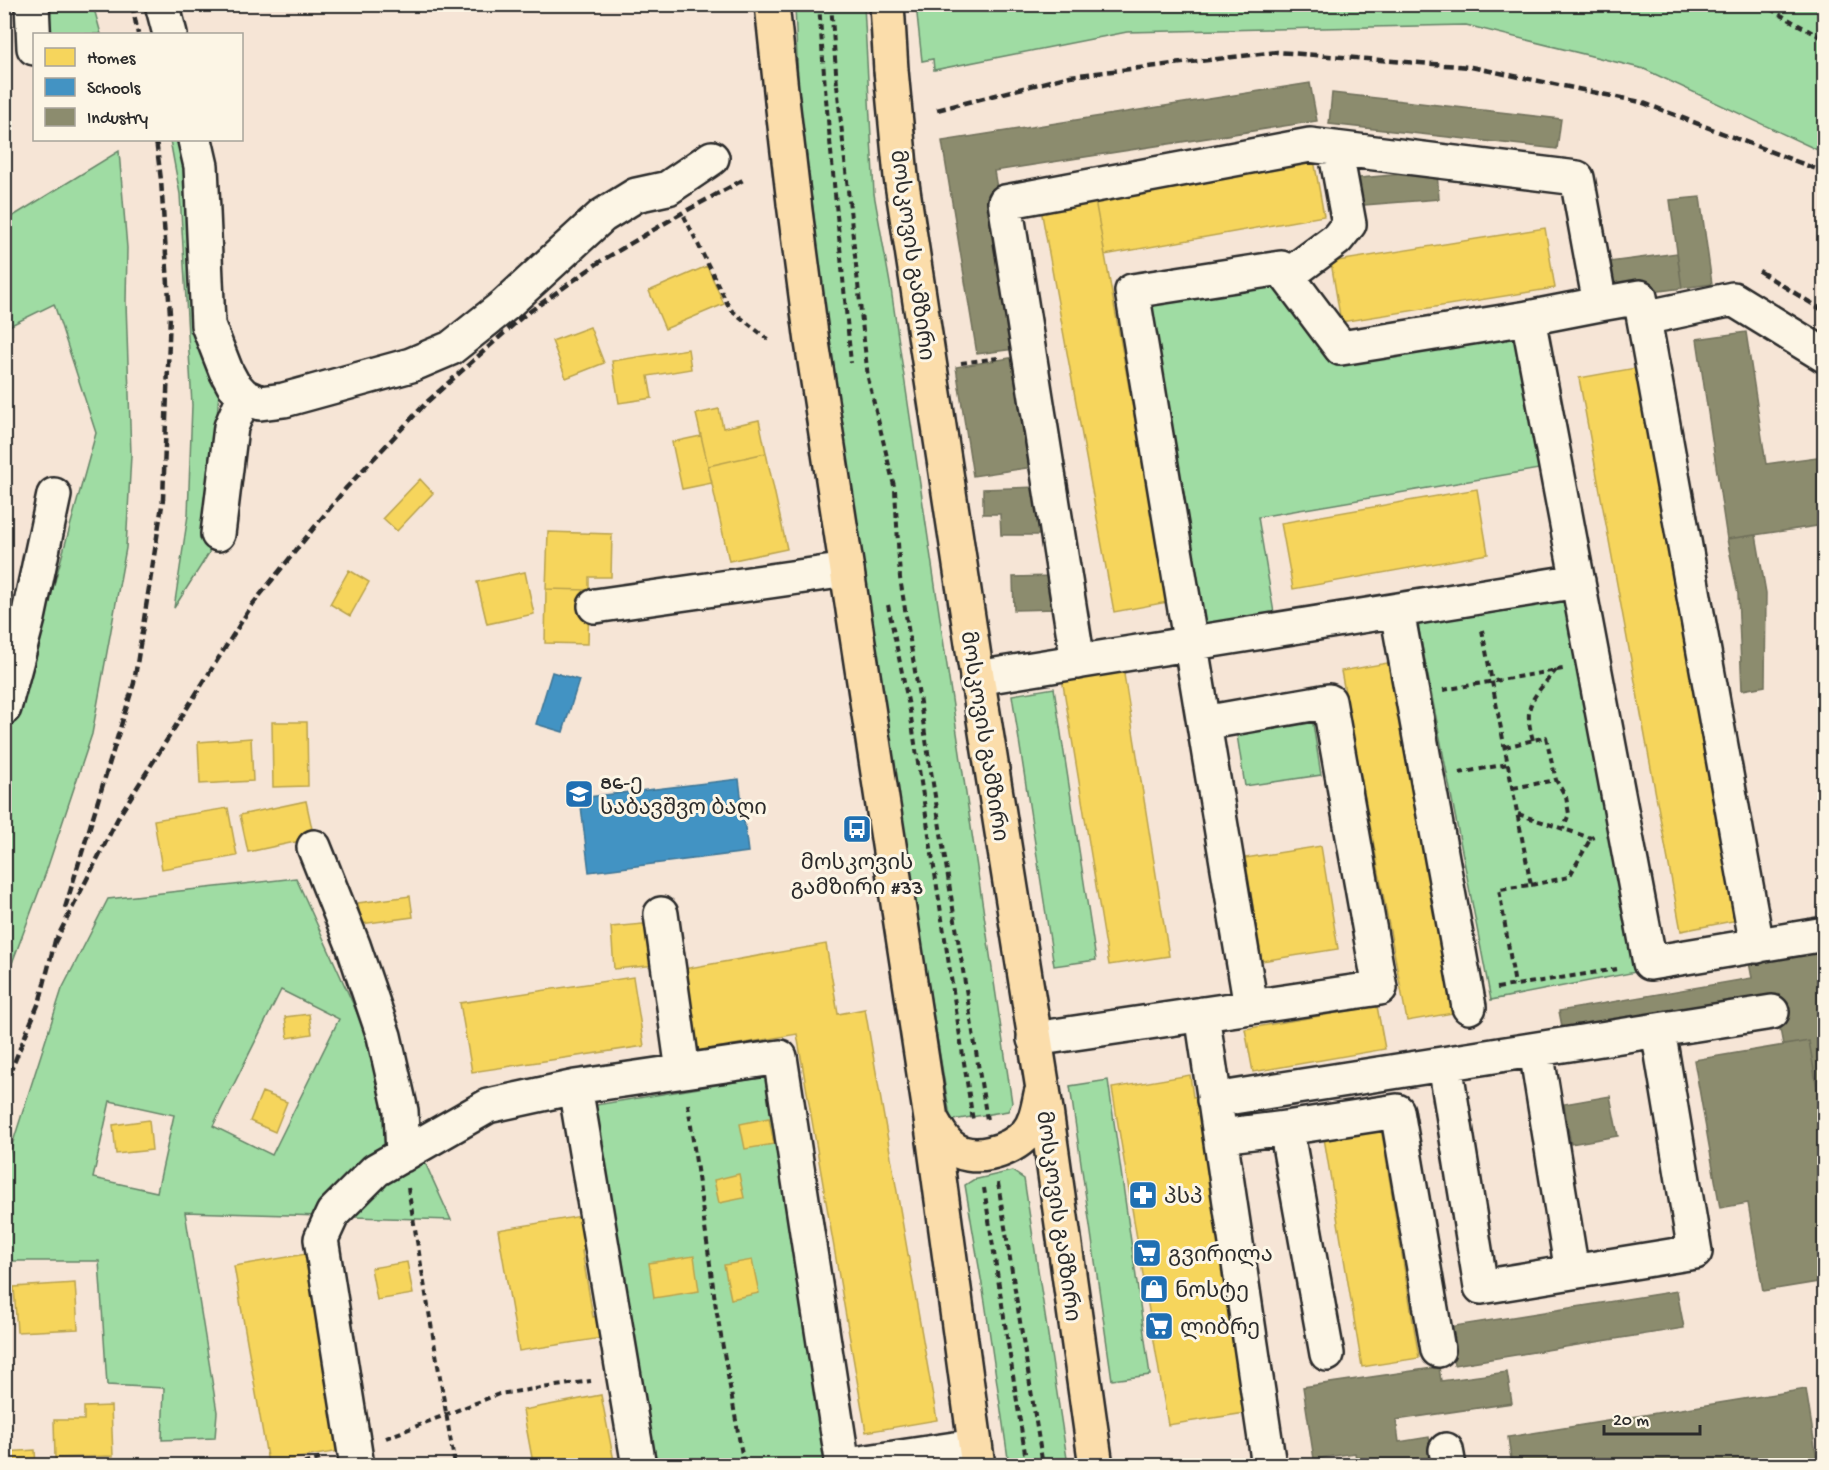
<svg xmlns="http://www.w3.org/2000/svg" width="1829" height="1470" font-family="'Gochi Hand','Noto Sans Georgian',sans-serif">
<rect width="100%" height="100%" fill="#f6e5d6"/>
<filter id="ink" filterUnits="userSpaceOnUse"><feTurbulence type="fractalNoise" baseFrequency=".0167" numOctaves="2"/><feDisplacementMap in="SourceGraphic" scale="12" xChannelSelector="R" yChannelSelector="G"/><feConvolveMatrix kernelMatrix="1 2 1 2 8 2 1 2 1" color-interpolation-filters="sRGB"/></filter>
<g filter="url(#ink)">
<!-- green -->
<path fill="#9fdca3" stroke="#658467" stroke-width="1.5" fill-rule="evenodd" d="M37,5h56l8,29h-58z
M795,5h69l10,189 17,95 121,814 -4,8 -55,9 -3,-4 -103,-624 -49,-407z
M916,5h908v148l-180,-84 -178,-44 -339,7 -193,38 -1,-11 -11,2z
M170,140h21l28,252 -6,76 -4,85 -35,55 14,-93 4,-110 -12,-211z
M119,151l8,97 -1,55 5,152 -5,93 -34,186 -47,141 -40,107v-342l35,-5 56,-202 -42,-129 -49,24v-107z
M1278,284l61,75 178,-27 22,137 -281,48 17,102 -78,10 -47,-326z
M1568,596l73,375 -150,29 -73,-375z
M1054,688l42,272 -42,6 -42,-271z
M1311,711l10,64 -76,11 -10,-64z
M296,878l155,342 -266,-8 32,200 -2,26 -53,2 2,-52 -57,-3 -8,-124h-94v-94l57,-178 46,-90zM281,990l58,29 -67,136 -59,-29zM110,1101l64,14 -17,77 -64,-14z
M771,1076l60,389h-179l-56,-360z
M1108,1080l42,295 -38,5 -42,-294z
M1012,1171l12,8 44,286h-59l-24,-163 -20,-117 8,-5z"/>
<!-- homes -->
<path fill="#f6d55c" stroke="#b9a24d" stroke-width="1.5" d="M1314,160l10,56 -219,39 -10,-55z
M1095,200l73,402 -54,10 -73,-403z
M1545,228l10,60 -214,34 -10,-60z
M707,266l17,38 -59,25 -16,-38z
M590,327l14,36 -38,15 -14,-37z
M688,349l3,20 -43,7 4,22 -33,5 -7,-42z
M1641,367l102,552 -62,12 -102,-553z
M719,409l4,19 36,-8 7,33 -58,13 -12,-52z
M701,436l11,47 -30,6 -10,-47z
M766,453l21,96 -58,12 -21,-95z
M420,479l13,14 -36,38 -14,-13z
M1477,489l11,65 -195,35 -12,-66z
M548,532l64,2 -1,43h-22v13l-43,-1z
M349,570l20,12 -19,34 -20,-12z
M525,572l9,42 -47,10 -10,-42z
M546,589l43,1 -1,54 -43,-1z
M1393,662l66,350 -52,9 -66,-350z
M1123,668l46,288 -60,9 -47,-287z
M272,722h35l1,64 -35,1z
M251,738l2,43 -53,3 -2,-42z
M306,801l8,37 -66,14 -8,-37z
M228,808l9,48 -75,13 -8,-49z
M1321,846l17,103 -76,12 -17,-103z
M410,896l3,21 -52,7 -3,-21z
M654,923l3,42 -43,4 -3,-42z
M826,944l12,70 27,-5 72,411 -71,12 -69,-398 -99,17 -15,-82z
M633,977l11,69 -172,26 -12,-69z
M1377,1006l8,43 -132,23 -8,-43z
M309,1014l3,20 -24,4 -3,-21z
M1190,1075l3,22 11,-1 41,317 -77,12 -56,-337z
M262,1092l25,10 -12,30 -25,-11z
M769,1118l5,26 -29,5 -5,-25z
M149,1120l3,30 -36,4 -3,-29z
M1380,1122l39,236 -57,9 -39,-235z
M739,1174l5,24 -25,5 -5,-23z
M587,1215l6,34 -11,2 11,66 11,-2 4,22 -89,14 -21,-121z
M306,1254l34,197 -72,12 -34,-197z
M694,1256l5,35 -45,7 -5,-35z
M752,1260l7,33 -28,6 -7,-34z
M407,1262l6,32 -36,6 -6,-32z
M75,1283l3,46 -61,3 -3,-45z
M601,1395l14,71h-92l10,-3 -10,-53z
M111,1406l2,50 -58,2 -1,-38h30v-13z
M35,1450l1,16h-30l-1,-14z"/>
<!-- schools -->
<path fill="#4393c3" stroke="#3c7495" stroke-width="1.5" d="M552,672l27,8 -16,52 -27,-8z
M739,779l9,73 -159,20 -9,-74z"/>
<!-- industry -->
<path fill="#8c8c6e" stroke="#6f6f5a" stroke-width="1.5" d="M1310,83l7,38 -323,50 4,23 -9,1 25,154 -37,5 -35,-213z
M1332,93l229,26 -4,30 -228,-25z
M1437,171l2,28 -87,7 -3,-27z
M1700,197l12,87 -30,4 -12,-88z
M1677,253l5,35 -68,9 -4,-35z
M1746,332l20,132 58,-8v69l-97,14 -30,-200z
M1015,357l18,110 -60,9 -17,-109z
M1038,487l1,48h-38l-1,-21h-17v-25z
M1756,535l10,58 -1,93 -23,4 -4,-96 -11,-55z
M1054,576l2,33 -42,1 -1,-33z
M1815,946l3,21 6,-1v125l-6,2 -9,-52 -26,4 -7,-38 -211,35 -6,-31 193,-33 -4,-21z
M1809,1041l15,89v151l-61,10 -15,-88 -28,5 -26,-148z
M1610,1096l8,40 -47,8 -7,-40z
M1677,1291l7,37 -230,37 -6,-38z
M1439,1367l2,14 66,-9 5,31 -116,17 3,22 30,-5 5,29h-77l-2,-13 -41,6 -11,-72z
M1806,1389l12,77h-306l-4,-29z"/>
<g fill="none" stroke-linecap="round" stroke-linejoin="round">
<!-- minor casing -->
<g stroke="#2b2b2b" stroke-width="38">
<path id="minor" d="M32,4l2,44
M162,4l8,30
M195,140l6,26 7,159 18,46 7,13 11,12 16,7 24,-3 127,-35 40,-17 54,-43 97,-89 34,-21 32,-7 44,-30
M1287,276l50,-37 12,-15 -14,-76
M1600,304l40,-7 117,649
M1644,318l89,-19 91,56
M218,534l13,-107 13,-31
M595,606l252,-36
M1397,611l72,396
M1078,662l-73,-460 305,-57 267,33 23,126 -72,14
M977,678l601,-97
M4,708l24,-90 26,-123
M314,847l39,98 31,91 17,75 2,44
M661,914l22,157
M1251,1007l-119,-716 149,-23 60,80 187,-30 122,645 169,-28 5,1
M1202,1014l67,452
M1034,1039l346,-51 -51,-287 -125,22
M1445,1064l36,223 91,-15 -36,-222
M1214,1100l558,-88
M1286,1128l111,-17 41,239
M1220,1136l66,-8 41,226
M1572,1272l123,-20 -37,-222
M1446,1450l3,16
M357,1466l-36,-227 12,-26 43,-43 112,-64 87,-19
M639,1466l-64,-379 205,-30 63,409
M840,1466l135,-20"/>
</g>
<!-- major casing -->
<g stroke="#2b2b2b" stroke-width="38">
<path id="major" d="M772,4l10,96
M887,4l4,66
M901,177l74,486 68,426 53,377
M794,203l18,139 119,777 47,347
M931,1119c6,9 11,20 19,27 21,18 60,6 77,-13 9,-11 11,-25 14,-39"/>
</g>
<!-- path -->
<path stroke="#2b2b2b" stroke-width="4" stroke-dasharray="6 4.5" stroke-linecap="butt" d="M819,4l6,84
M831,4l6,81
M1761,4l63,35
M848,190l20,188 27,112 5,88 87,542
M835,194l16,169
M684,216l46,93 40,32
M961,363l37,-5
M888,605l22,106 63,410
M1482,630l49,255 -32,4 16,96
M1443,690l120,-21
M1533,740c-11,-37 1,-43 23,-70
M1505,747l41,-10 10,43
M1459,773l49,-9
M1513,788l43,-8 10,17 3,17 -6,15
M1518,814l73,24
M1531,885l38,-8 22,-39 3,-1
M1497,988l120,-19
M688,1104l28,204 28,158
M998,1183l45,283
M408,1188l47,278
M984,1188l43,278
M386,1438l113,-44 92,-13
M294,1466l30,-8"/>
<!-- minor -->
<use href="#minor" stroke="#fcf5e5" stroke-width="33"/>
<!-- major -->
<use href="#major" stroke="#fbddab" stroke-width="33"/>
<!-- rail -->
<path stroke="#2b2b2b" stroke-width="4.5" stroke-dasharray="9 4.5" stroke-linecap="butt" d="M132,4l6,30
M937,110l133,-34 207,-24 194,15 170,35 183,70
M1759,271l65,40
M65,908l69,-225 29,-184 7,-185 -9,-134 -5,-40
M54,944l65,-128 133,-211 94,-117 81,-86 95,-85 79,-56 81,-48 61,-33
M4,1087l36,-87 16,-63"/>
<!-- major-bridge casing -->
<g stroke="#2b2b2b" stroke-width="38" stroke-linecap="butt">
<path id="major-bridge" d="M891,70l10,107
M782,100l12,103"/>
</g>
<!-- path-bridge -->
<path stroke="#2b2b2b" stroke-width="4" stroke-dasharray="6 4.5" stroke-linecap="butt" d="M837,85l11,105
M825,88l10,106"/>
<!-- major-bridge -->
<use href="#major-bridge" stroke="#fbddab" stroke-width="33"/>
</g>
</g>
<!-- icons -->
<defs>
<g id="school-square" transform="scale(1.5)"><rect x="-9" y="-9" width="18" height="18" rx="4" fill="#1f6fb2" stroke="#fcf5e5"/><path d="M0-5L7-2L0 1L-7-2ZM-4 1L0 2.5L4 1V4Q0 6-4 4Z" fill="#fff"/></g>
<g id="bus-square" transform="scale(1.5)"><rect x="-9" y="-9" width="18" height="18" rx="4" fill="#1f6fb2" stroke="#fcf5e5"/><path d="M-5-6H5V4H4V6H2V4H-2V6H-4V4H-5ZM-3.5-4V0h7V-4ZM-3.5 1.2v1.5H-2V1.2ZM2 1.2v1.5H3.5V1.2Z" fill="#fff"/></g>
<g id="pharmacy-square" transform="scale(1.5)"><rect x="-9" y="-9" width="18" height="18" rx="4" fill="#1f6fb2" stroke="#fcf5e5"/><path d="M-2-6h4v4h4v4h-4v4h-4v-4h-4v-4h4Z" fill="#fff"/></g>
<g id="supermarket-square" transform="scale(1.5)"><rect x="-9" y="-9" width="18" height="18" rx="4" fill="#1f6fb2" stroke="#fcf5e5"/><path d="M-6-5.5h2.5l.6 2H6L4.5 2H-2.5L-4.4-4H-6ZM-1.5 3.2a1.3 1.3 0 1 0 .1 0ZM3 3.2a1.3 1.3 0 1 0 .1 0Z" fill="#fff"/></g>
<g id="shop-square" transform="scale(1.5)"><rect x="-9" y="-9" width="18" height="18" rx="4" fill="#1f6fb2" stroke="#fcf5e5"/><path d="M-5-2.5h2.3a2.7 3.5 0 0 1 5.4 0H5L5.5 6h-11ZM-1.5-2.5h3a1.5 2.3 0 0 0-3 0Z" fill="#fff"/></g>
</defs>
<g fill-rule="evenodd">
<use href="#school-square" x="579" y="794"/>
<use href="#bus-square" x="857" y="829"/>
<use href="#pharmacy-square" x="1143" y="1195"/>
<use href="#supermarket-square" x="1147" y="1253"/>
<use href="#shop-square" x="1154" y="1289"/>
<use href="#supermarket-square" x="1159" y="1326"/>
</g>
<g text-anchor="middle" stroke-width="6" stroke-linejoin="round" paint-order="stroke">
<!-- street labels -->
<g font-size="22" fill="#2b2b2b" stroke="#fcf5e5">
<text transform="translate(914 255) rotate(82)" y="8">მოსკოვის გამზირი</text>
<text transform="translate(986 736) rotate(81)" y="8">მოსკოვის გამზირი</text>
<text transform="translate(1060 1216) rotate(82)" y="8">მოსკოვის გამზირი</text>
</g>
<!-- poi labels -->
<g font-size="22" fill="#2b2b2b" stroke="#fcf5e5" text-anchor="start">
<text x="600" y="789">86-ე<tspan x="600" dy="25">საბავშვო ბაღი</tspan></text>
<text x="857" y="869" text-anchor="middle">მოსკოვის<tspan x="857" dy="25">გამზირი #33</tspan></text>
<text x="1164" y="1203">პსპ</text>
<text x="1168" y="1261">გვირილა</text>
<text x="1175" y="1297">ნოსტე</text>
<text x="1180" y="1334">ლიბრე</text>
</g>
</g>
<!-- margin -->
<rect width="1829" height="1470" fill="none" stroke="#fcf5e5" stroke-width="24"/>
<rect x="12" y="12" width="1805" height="1446" fill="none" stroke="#2b2b2b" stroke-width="2" filter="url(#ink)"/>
<!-- legend -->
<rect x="33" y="33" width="210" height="108" fill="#fcf5e5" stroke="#a8a49b" stroke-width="1.5"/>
<rect x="45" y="48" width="30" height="18" fill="#f6d55c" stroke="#a8a49b" stroke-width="1.5"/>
<text x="87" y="63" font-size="18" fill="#2b2b2b">Homes</text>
<rect x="45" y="78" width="30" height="18" fill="#4393c3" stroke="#a8a49b" stroke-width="1.5"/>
<text x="87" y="93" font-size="18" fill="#2b2b2b">Schools</text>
<rect x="45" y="108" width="30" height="18" fill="#8c8c6e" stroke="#a8a49b" stroke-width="1.5"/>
<text x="87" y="123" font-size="18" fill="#2b2b2b">Industry</text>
<!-- scale -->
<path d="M1604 1425v9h96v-9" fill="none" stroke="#2b2b2b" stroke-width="3"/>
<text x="1613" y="1425" font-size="18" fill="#2b2b2b" stroke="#fcf5e5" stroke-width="4.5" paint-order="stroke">20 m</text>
</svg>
